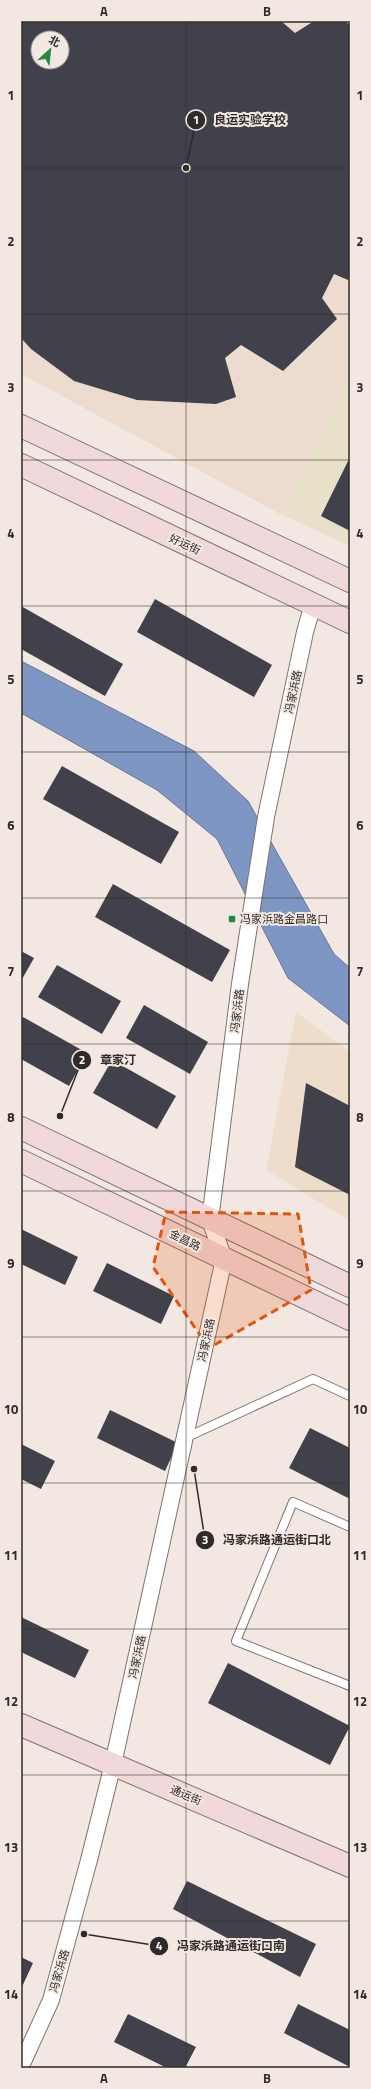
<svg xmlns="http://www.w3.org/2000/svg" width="371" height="2089" font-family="'Titillium Web','Noto Sans SC',sans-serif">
<rect width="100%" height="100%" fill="#f3e8e1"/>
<!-- commercial -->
<path fill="#efddcc" d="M296,1012l54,40v169l-84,-51z"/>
<!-- industrial -->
<path fill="#e9e0ca" d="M350,375v171l-70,-32z"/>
<!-- built -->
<path fill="#eddbcf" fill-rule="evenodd" d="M21,21h329v354l-70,139 -259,-140zM38,38h24v24h-24z"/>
<!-- water -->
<path fill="#7e96c4" stroke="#677696" d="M21,661l173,90 54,50 86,153 16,14v58l-62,-48 -71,-139 -60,-49 -136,-77z"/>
<!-- building -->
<path fill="#40414a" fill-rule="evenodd" d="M21,21h260l14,12 19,-12h30l6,4v250l-2,5 -14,-6 -12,24 15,21 -54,52 -42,-26 -16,13 11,39 -20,7 -79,-4 -63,-19 -43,-32 -10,-11zM38,38h24v24h-24z
M350,457v74l-29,-15z
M155,599l117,66 -18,32 -117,-65z
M21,606l102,58 -18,32 -84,-47z
M62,766l117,66 -18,32 -118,-65z
M113,884l117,66 -18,32 -117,-65z
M21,951l13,7 -13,23z
M57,965l64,36 -19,33 -64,-37z
M144,1005l64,37 -18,32 -64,-36z
M23,1017l64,36 -18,33 -48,-27v-39z
M112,1060l64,36 -19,33 -64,-36z
M306,1083l44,23v89l-55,-28z
M21,1229l57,28 -13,28 -44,-21z
M107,1263l67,33 -13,28 -68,-33z
M110,1410l68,33 -13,28 -68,-33z
M310,1428l40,20v51l-61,-31z
M21,1444l34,17 -14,28 -20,-10z
M21,1617l68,33 -14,28 -54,-26z
M228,1663l122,63 -20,39 -122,-62z
M187,1881l129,63 -16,33 -127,-68z
M21,1957l12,6 -12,26z
M298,2004l52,26v37l-66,-34z
M128,2014l68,33 -11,21h-18l-53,-26z"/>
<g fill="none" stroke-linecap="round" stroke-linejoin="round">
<!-- lane casing -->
<g stroke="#7d736d" stroke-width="10">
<path id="lane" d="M185,1438l128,-59 37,17
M350,1527l-57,-25 -57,139 114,45"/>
</g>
<!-- street casing -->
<g stroke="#7d736d" stroke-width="18">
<path id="street" d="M21,2066l30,-66 38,-140 24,-96 111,-505 -14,-39 30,-236 26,-167 39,-185 8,-28"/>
</g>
<!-- secondary casing -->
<g stroke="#7d736d" stroke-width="24">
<path id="secondary" d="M21,426l329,155
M21,465l329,157
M21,1128l329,158
M21,1161l329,158
M21,1725l329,141"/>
</g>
<!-- lane -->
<use href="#lane" stroke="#fff" stroke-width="8"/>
<!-- street -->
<use href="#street" stroke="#fff" stroke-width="16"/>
<!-- secondary -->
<use href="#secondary" stroke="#f1d8db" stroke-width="22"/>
</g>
<!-- marked area -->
<path fill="#df570d" fill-opacity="0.2" stroke="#df570d" stroke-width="3" stroke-dasharray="8 5" stroke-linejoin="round" d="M166,1212l132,2 13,76 -102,58 -56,-81z"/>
<!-- grid -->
<path fill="none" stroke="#302b29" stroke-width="1" stroke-opacity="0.55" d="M186,21v2047M21,168h329M21,314h329M21,460h329M21,606h329M21,752h329M21,898h329M21,1044h329M21,1191h329M21,1337h329M21,1483h329M21,1629h329M21,1775h329M21,1921h329"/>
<!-- markers -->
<rect fill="#23893e" stroke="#f3e8e1" stroke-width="1.5" x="228" y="915" width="8" height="8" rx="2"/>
<g text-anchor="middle" stroke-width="4" stroke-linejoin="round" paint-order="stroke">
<!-- street labels -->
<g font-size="11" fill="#302b29" stroke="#f3e8e1">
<text transform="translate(185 544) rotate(25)" y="4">好运街</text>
<text transform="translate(293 692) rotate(-78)" y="4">冯家浜路</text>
<text transform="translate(237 1011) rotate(-83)" y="4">冯家浜路</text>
<text transform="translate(185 1240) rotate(26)" y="4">金昌路</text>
<text transform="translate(206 1340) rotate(-78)" y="4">冯家浜路</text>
<text transform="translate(137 1657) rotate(-78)" y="4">冯家浜路</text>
<text transform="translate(186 1795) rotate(23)" y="4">通运街</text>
<text transform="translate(59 1971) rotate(-74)" y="4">冯家浜路</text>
</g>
<!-- poi labels -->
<g font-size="11" fill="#302b29" stroke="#f3e8e1" text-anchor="start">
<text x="240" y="923">冯家浜路金昌路口</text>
</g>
</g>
<!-- callouts -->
<path fill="none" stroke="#302b29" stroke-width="1.5" d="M186 168L196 120M60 1116L82 1060M194 1469L205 1540M84 1934L159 1946"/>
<g fill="#302b29" stroke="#f3e8e1" stroke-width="1.5">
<circle cx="186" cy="168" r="4"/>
<circle cx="60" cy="1116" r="4"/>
<circle cx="194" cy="1469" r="4"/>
<circle cx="84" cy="1934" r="4"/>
<circle cx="196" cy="120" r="10"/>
<circle cx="82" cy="1060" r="10"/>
<circle cx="205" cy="1540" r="10"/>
<circle cx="159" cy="1946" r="10"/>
</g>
<g font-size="12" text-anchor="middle" font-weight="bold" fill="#fff">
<text x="196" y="124">1</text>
<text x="82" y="1064">2</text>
<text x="205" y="1544">3</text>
<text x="159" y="1950">4</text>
</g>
<g font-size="12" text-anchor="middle" font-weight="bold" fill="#302b29" stroke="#f3e8e1" stroke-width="4" stroke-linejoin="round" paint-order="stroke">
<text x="250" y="124">良运实验学校</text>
<text x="118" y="1064">章家汀</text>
<text x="277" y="1544">冯家浜路通运街口北</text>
<text x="231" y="1950">冯家浜路通运街口南</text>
</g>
<!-- border -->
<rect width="371" height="2089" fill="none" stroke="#f3e8e1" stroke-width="44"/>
<!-- north arrow -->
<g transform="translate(50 50) rotate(27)"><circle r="19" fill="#f3e8e1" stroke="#a59c97"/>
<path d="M0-3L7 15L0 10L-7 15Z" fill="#23893e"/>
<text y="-6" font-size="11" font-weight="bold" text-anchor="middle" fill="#302b29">北</text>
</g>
<rect x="22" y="22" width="327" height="2045" fill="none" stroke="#302b29" stroke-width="1.5"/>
<g font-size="13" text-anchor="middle" font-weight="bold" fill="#302b29">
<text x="104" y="16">A</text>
<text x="267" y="16">B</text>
<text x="11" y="100">1</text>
<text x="360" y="100">1</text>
<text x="11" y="246">2</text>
<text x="360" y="246">2</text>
<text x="11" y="392">3</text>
<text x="360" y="392">3</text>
<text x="11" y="538">4</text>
<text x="360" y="538">4</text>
<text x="11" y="684">5</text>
<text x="360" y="684">5</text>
<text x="11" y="830">6</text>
<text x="360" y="830">6</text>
<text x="11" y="976">7</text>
<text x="360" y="976">7</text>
<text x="11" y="1122">8</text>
<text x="360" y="1122">8</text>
<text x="11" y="1268">9</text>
<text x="360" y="1268">9</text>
<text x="11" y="1414">10</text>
<text x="360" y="1414">10</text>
<text x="11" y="1560">11</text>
<text x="360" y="1560">11</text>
<text x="11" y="1706">12</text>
<text x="360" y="1706">12</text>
<text x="11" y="1852">13</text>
<text x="360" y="1852">13</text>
<text x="11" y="1999">14</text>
<text x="360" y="1999">14</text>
<text x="104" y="2083">A</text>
<text x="267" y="2083">B</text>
</g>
</svg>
